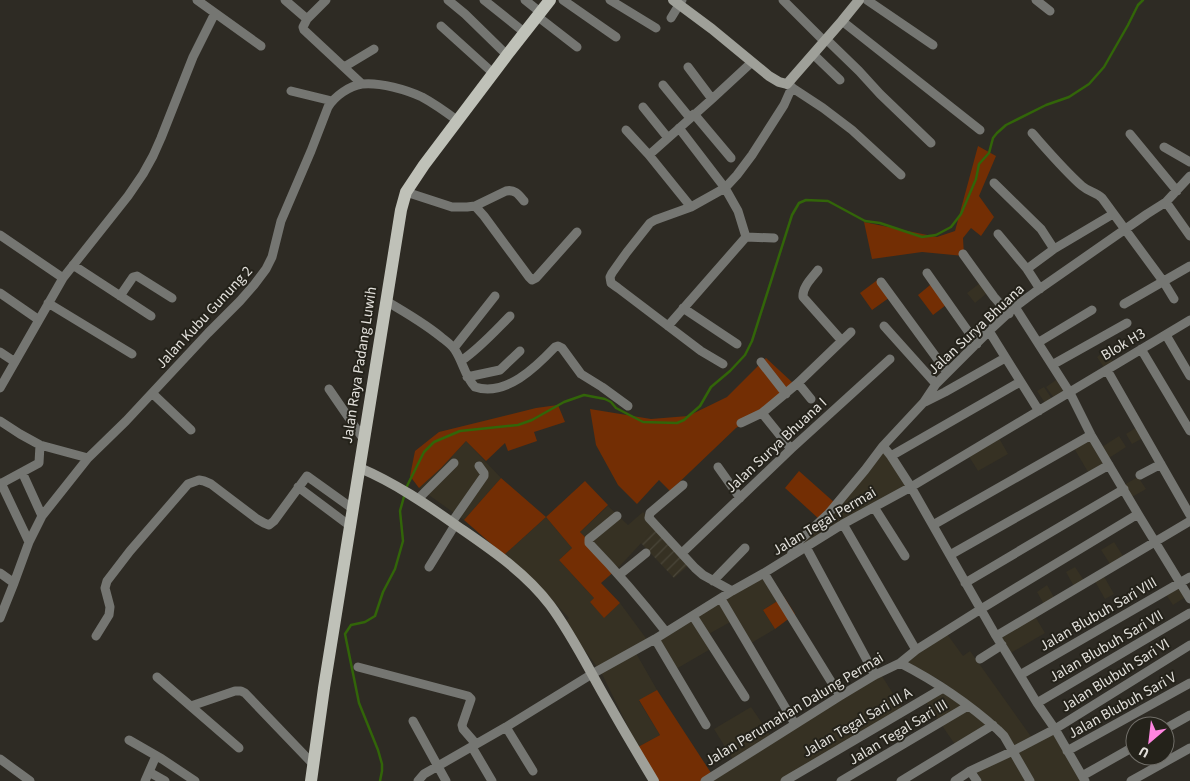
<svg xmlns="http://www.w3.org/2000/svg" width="1190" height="781" font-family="'Source Sans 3',sans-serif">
<defs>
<pattern id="industrial-furrows" width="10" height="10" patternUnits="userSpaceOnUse" patternTransform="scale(1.25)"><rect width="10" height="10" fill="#363123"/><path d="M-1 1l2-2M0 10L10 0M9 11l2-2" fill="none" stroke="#494538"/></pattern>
</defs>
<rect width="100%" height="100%" fill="#2e2b24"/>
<!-- built -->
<path fill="#363123" d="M984,280l8,9 -17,14 -8,-10z
M1105,351l9,12 -9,6 -8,-12z
M1056,380l8,12 -10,6 -8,-11z
M1044,387l8,12 -7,4 -8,-12z
M1142,424l6,11 -16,9 -6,-10z
M1093,431l9,16 17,-11 7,11 -17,11v2l-21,12 -17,-29z
M996,433l12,21 -30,17 -13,-21z
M466,441l35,37 -37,42 -45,-32 22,-20z
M885,443l24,40 -141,89 16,25 -21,13 12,19 -27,16 -16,-24 -25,14 7,12 -38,22 -21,-33 113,-64 51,-53z
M1138,477l8,12 -14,8 -8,-12z
M608,506l20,19 15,-13 14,14 -40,43 -37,-37z
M546,517l26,31 -13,12 35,38 -4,4 14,15 16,-14 28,38 -15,7 24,42 -18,11 21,34 -22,12 -37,-75 -37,-49 5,-5 -37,-39 -28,-24z
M1114,542l11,17 -13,8 -11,-17z
M1075,567l10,15 -10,6 -9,-16z
M1102,573l12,21 -9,5 -12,-21z
M1183,582l7,12 -17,11 -8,-12z
M1047,585l8,14 -10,7 -8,-14z
M1033,613l12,20 -36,21 -12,-20z
M947,634l16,22 7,-5 62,87 21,-13 33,56h-104l-7,-12 40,-20 -24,-28 -35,25 -34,-50 21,-14 -41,-23z
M880,673l24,38 -116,70h-84l31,-18 -21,-34 37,-22 22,32z"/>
<!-- industrial -->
<path fill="url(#industrial-furrows)" d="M657,526l34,37 -17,15 -33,-35z"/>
<!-- green -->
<path fill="#732e04" d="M978,146l18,10 -17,40 15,21 -13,19 -10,-8 -8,10 1,18 -42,-4 -50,7 -8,-37 73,15 18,-6z
M880,278l13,17 -21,15 -12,-17z
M935,281l15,21 -17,13 -15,-20z
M766,358l27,25 -19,21 -38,24 -66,63 -11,-11 -22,24 -19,-19 -22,-40 -6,-36 61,10 37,-3 39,-19z
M558,405l7,17 -31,10 3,9 -29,10 -3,-8 -19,18 -20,-20 -25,27 -22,20 -9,-12 5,-25 24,-19 97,-24z
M799,471l36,32 -16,16 -34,-31z
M501,478l45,39 39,-36 23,24 -28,27 37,37 -16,14 19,20 -16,15 -14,-16 4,-4 -35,-38 13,-12 -26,-31 -42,38 -40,-35z
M784,597l11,17 -20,15 -12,-19z
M657,690l56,86 -9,5h-45l-21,-34 22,-12 -21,-35z"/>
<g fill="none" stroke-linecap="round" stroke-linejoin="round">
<!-- stream -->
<path stroke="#326509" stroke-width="2.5" d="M406,488l18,-36 10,-10 26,-11 58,-6 14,-5 32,-18 20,-7 21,4 6,3 5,6 27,14 34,1 7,-3 16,-14 11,-19 19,-16 15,-16 7,-14 40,-126 7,-12 7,-3 22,1 37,20 15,2 42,14 14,-2 15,-8 10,-13 15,-35 3,-15 10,-11 4,-15 4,-5 9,-8 40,-20 23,-8 20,-13 15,-17 24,-42 10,-20 5,-5
M380,781l2,-10v-7l-4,-14 -19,-47 -14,-69 6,-9 14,-3 10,-6 8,-24 12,-23 8,-28 -3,-30 5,-18"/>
<!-- street -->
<path stroke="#757672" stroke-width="9" d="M197,0l64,46
M285,0l22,19
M326,0l-19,19 -4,8 1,3 58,54
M448,0l17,14 42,41
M484,0l40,32
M525,0l15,12
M563,0l53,37
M610,0l46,28
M783,0l41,41
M867,0l66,45
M1036,0l14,11
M537,16l40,31
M671,18l11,-18
M842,21l138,109
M441,26l52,47
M826,39l33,32 21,23 51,49
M813,54l27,26
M344,67l30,-18
M688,67l24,32
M663,85l27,33
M788,85l35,23 29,22 49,45
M291,91l41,10
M643,107l25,31
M694,114l37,44
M626,130l23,25 42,52
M1032,133c16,18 32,37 50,53 7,6 14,6 20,12l61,83 11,18
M1130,134l47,57
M1164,147l26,15
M649,155l63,-56 40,-37
M994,183l47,46 13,20
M406,192l46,15h15l8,-1 31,-15c9,-2 13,4 18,10
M1166,202l24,34
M475,206l9,10 45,61 3,3 4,-2 41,-46
M998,234l29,35 13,20
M0,235l63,43
M746,237l28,1
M963,254l31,43 15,17
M73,265l78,51
M1027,269l27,-20 59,-35
M818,270c-6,8 -16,17 -15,27l39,44
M927,273l50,71
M881,282l66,90
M0,293l39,27
M120,296l13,-19 4,-1 35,22
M386,301c19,11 38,22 55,36 5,4 11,8 14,13 8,12 10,27 20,37 31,10 61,-20 80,-40l3,-1 4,2 19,26 21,13 26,19
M48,303l84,51
M1124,304l66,-38
M1015,307l55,86 21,42 47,79 52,85
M683,308l54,36
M668,326l78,-89 -8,-26 -13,-23 -46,-60
M884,326l52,58
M989,331l50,80
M1166,335l24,41
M1039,342l53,-32
M454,348l41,-52
M1141,349l49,82
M0,352l15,10
M461,361c19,-13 33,-29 49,-45
M761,362l25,32
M723,364l-22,-13 -83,-63 -7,-5 -1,-6 2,-4 15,-21 23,-29 5,-3 36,-13 34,-19 12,-13 15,-20 32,-50 8,-18
M1052,365l75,-42
M1107,370l83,145
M467,377l33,-7 20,-19
M798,383l13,16
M0,388l63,-110 65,-82 15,-22 10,-18 8,-18 32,-81 22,-44
M329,389l35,51
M152,393l39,37
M925,402l20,-10 60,-34
M0,421l20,13 20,11 48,13
M741,423l21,-10
M883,446l8,10 20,31 85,149 41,67 18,26 30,52
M791,449l-29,-36 36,-30 53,-51
M891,456l129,-74
M718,467l22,31
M22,472l20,44
M1140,475l21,-11
M1,483l28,59
M0,484l39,-21 1,-18
M683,485l-33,28 -1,5 46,50 8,7 29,16
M298,487l52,39
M418,499l36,-36
M874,507l31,49
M617,516l-28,23v4c27,28 53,58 77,89
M452,522l32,-46v-3l-5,-7
M843,524l73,126
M933,525l158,-90
M806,547l69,128
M682,553l109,-104 99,-90
M950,555l159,-90
M791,556l2,-7 4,-6 32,-30 36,-43 18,-24 41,-44 12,-18 53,-53 26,-24 20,-15 112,-78 19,-12 24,-26
M429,567l26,-42
M0,573l14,10
M764,573l76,123
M619,575l27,-22
M713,581l32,-33
M965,583l159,-94
M721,599l74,125
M693,616l52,81
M0,618l14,-35 15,-41 13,-26 46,-58 38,-37 82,-88 32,-32 14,-16 12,-16 6,-12 9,-36 30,-70 17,-44c7,-11 21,-21 34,-23 18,-2 45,6 60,13 13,7 24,15 36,24
M96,636l13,-21 1,-8 -5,-19 2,-7 23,-30 58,-67 11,-4 5,1 7,3 46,35 7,4 5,2 5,-4 33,-45 46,33
M996,636l194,-115
M655,639l51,86
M980,659l22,-14
M900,663c35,18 69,41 98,67l6,6 26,45
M358,667l110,29 3,3 -9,26 1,4 13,15
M1020,675l170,-98
M157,677l82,71
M1037,703l153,-90
M191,706l44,-15h6l4,2 68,71
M413,721l33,60
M506,727l27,44
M1165,729l25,-14
M129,740l33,19 33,22
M472,747l20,34
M1067,751l123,-68
M0,759l30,22
M970,771l7,10
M149,772l16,9
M1082,776l53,-30
M145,781l11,-25
M418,781l6,-7 82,-47 86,-53 63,-35 77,-48 32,-18 79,-49 68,-37 279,-167
M705,781l135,-85 35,-21 25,-12 16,-13 65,-41 157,-95
M785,781l158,-93
M841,781l127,-75
M901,781l92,-56
M955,781l15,-10 43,-20 42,-22 135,-84
M1131,781l59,-33"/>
<!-- secondary -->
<path stroke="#9fa099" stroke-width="10" d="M673,0l39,29 57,47 10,6 8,2 55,-63 17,-21
M360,468c35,15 66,36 97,58 33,23 68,46 93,79 23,31 40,67 60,101 14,25 29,50 44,75"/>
<!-- primary -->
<path stroke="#bfc1b8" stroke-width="12" d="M311,781l13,-93 77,-478 5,-18 18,-27 83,-110 43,-55"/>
</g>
<g text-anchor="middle" stroke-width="4" stroke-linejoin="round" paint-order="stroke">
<!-- street labels -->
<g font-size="15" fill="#e3e1dc" stroke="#24221a">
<text transform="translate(204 317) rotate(-47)" y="5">Jalan Kubu Gunung 2</text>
<text transform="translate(976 329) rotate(-43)" y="5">Jalan Surya Bhuana</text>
<text transform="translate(1123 344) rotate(-31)" y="5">Blok H3</text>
<text transform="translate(359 365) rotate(-81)" y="5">Jalan Raya Padang Luwih</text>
<text transform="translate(776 445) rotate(-43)" y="5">Jalan Surya Bhuana I</text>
<text transform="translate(824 521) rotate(-31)" y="5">Jalan Tegal Permai</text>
<text transform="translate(1098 614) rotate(-30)" y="5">Jalan Blubuh Sari VIII</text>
<text transform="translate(1106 646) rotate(-30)" y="5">Jalan Blubuh Sari VII</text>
<text transform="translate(1115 675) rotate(-32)" y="5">Jalan Blubuh Sari VI</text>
<text transform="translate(1122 705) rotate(-29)" y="5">Jalan Blubuh Sari V</text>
<text transform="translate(794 709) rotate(-31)" y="5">Jalan Perumahan Dalung Permai</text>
<text transform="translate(857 722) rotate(-30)" y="5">Jalan Tegal Sari III A</text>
<text transform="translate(898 732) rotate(-31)" y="5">Jalan Tegal Sari III</text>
</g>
</g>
<!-- north arrow -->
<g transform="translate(1150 741) rotate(208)"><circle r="24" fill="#24221a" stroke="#706e68"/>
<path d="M0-4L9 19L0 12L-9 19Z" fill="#fe85e0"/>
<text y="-8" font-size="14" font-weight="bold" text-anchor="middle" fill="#e3e1dc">U</text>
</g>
</svg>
